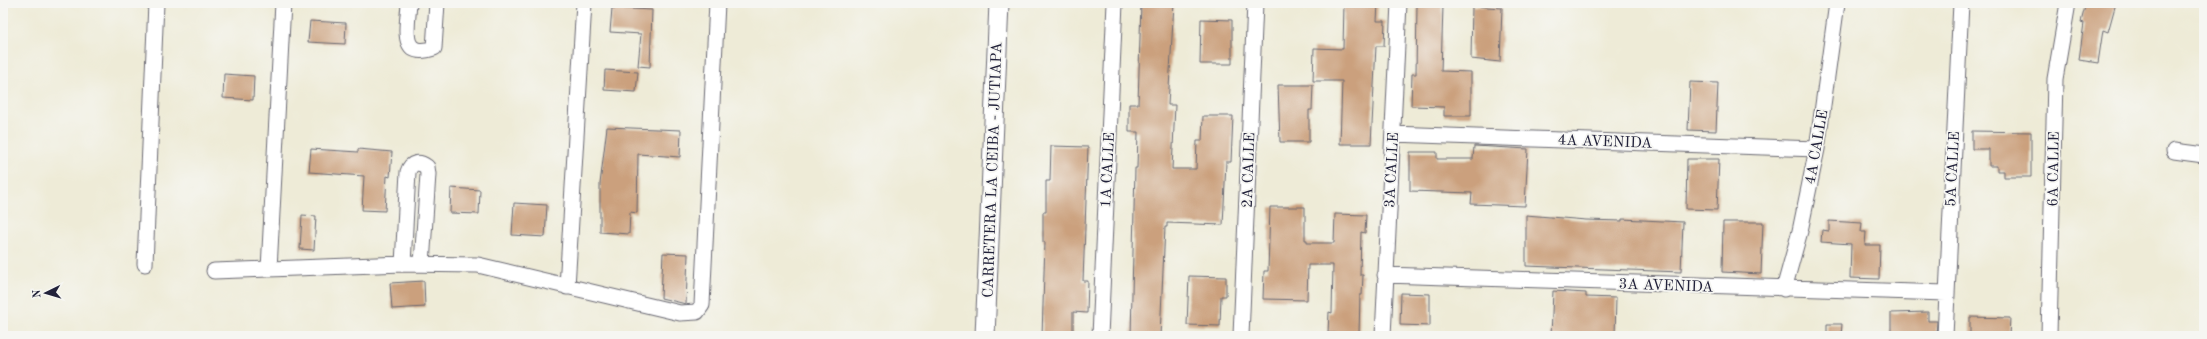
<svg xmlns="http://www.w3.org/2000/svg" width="2207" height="339" font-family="'Old Standard TT',serif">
<rect width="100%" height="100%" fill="#f6f6f2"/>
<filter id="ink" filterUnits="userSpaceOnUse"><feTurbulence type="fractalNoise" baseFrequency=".025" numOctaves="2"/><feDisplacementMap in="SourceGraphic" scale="8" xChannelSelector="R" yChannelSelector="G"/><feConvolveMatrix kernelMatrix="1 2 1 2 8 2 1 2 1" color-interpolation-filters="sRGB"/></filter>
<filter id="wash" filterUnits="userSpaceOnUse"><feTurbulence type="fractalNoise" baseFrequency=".012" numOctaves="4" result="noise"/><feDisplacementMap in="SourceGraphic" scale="16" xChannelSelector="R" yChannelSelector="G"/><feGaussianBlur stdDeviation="0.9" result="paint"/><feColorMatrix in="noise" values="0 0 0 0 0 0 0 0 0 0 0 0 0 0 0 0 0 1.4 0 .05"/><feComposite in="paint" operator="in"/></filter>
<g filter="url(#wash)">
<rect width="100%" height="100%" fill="#eeebd7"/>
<g id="blocks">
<!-- building -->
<path fill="#cba07d" d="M1141,3h33l-6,102h7l-3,64h24l1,-28h5l1,-25h30l-2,46h-5l-3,63 -56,-2v4h-2l-5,109h-29l4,-168h2l1,-36h-9v-28h9z
M1344,3h34l-1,18h8l-1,25h-8l-5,98h-31l2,-63h-29l1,-33 29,1z
M2086,3h30l-8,29 -5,-2 -5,33 -19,-3 5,-37 -3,-1z
M1417,5l26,1 -2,65 30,1v44h-27v-9l-33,-1 1,-32h4z
M1472,6l30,2 -2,54 -29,-3z
M612,8l40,2 -2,57 -12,-1 3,-32 -31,-2z
M1201,19l31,1v44h-32z
M310,21l36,2 -1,21 -37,-2z
M605,70l33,2 -2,20 -32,-2z
M224,74l30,2 -1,24 -30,-2z
M1690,82l28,1 -2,48 -28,-1z
M1278,85h35l-1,25h-3v32h-29z
M607,127l74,3 -1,27 -42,-3 -1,59 -7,-1 -1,22 -29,-2v-48z
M1972,131l59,1v45h-27v-6h-7v-5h-8v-17h-17z
M1051,146l37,1 -5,134h5l-1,32 -14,-1v24h-31l3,-94h-2v-30h3v-31h4z
M1474,146l54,3 -3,57 -54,-2 1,-11 -62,-2v-39h27v7h36z
M311,149l47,3v-3l34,3 -2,25 -3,-1 -2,35 -23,-1 2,-34 -55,-4z
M1687,159h32l-2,51 -31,-1z
M451,188l29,2 -1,24 -29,-1z
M514,203l33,2 -2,32 -33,-2z
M1270,207h35v33h2v3h27l1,-29 31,1 -1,18 -4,-1 -1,43h3l-1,20h-2l-1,39 -31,-1 1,-21 3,1 1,-48h-25l-1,35 -44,-1 1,-28h4z
M302,215l14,1 -2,34 -14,-1z
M1526,215l60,5 36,1v-2l61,3 -2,50 -155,-6z
M1829,221l33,2 -1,9h5l-1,13h15l-1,34 -29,-1 1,-34 -30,-2 1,-12 7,1z
M1723,222h40l-2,52 -39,-2z
M663,253l25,1 -2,50 -25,-6z
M1189,276l37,1v19h-5l-1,30 -33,-1z
M424,281l1,26 -33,2 -2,-26z
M1553,291l33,2v4l30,1 -1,38h-64z
M1401,293l29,1v32l-30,-1z
M1928,312v9h9l-1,15 -45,-1v-22z
M1970,317l40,1 -1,18h-39z
M1827,324h15l-1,12h-14z"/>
</g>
</g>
<g filter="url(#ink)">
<use href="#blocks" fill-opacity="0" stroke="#696872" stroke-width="1"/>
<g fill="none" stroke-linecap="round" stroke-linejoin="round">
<!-- minor casing -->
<g stroke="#696872" stroke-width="17">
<path id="minor" d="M409,3c-1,22 -11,57 25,45l3,-45
M1393,134l424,15
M2174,151l30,4
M145,264l11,-261
M403,264l5,-92c3,-10 11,-11 19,-5l1,7 -6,90
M269,269l14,-266
M214,271l189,-7 75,1 202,48 17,-1 5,-7 15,-302
M1385,275l561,18
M567,287l17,-284
M1784,289l16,-58 17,-82 20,-146
M1100,336l15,-333
M1241,336l14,-333
M1383,336l16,-333
M1945,336l16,-333
M2049,336l6,-257 13,-76"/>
</g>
<!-- major casing -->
<g stroke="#696872" stroke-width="21">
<path id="major" d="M985,336l14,-333"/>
</g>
<!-- minor -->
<use href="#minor" stroke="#fff" stroke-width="15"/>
<!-- major -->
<use href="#major" stroke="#fff" stroke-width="19"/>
</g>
</g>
<g text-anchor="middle" stroke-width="3.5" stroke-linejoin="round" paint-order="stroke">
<!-- street labels -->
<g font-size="15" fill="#22223b" stroke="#f6f6f2">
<text transform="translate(1605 141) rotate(2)" y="5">4A AVENIDA</text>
<text transform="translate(1816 147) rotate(-80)" y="5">4A CALLE</text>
<text transform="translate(1952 169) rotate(-87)" y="5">5A CALLE</text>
<text transform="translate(2053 169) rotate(-89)" y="5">6A CALLE</text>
<text transform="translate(992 170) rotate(-88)" y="5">CARRETERA LA CEIBA - JUTIAPA</text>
<text transform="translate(1107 170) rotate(-87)" y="5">1A CALLE</text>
<text transform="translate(1248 170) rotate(-88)" y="5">2A CALLE</text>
<text transform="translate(1391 170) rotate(-87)" y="5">3A CALLE</text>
<text transform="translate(1666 285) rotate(2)" y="5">3A AVENIDA</text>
</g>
</g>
<!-- margin -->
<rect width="2207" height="339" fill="none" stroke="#f6f6f2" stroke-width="16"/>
<!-- north arrow -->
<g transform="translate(46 293) rotate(265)" stroke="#f6f6f2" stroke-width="3" paint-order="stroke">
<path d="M0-3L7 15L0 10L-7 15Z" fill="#22223b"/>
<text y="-6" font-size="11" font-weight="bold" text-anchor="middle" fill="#22223b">N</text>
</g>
</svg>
